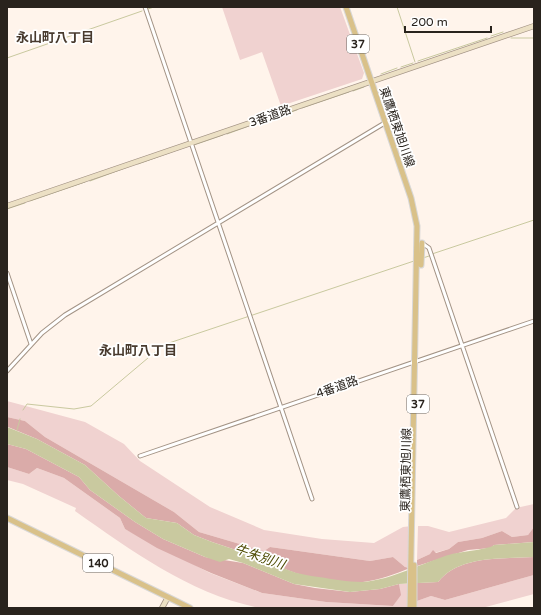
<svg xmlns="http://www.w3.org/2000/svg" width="541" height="615" font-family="'Varela Round','Noto Sans JP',sans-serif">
<rect width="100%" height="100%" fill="#fff4eb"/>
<!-- green -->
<path fill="#f0d2d0" d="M222,7h118l24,66 -2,6 -81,27 -19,-54 -22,8z
M7,401l78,21 39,22 16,17 70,46 54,23 58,9 52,4 29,-16 9,-1 -2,41h-5l-12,-10 -23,4 -100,-14 -6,4 -65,-19 -25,-20 -129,-75 -20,-16 -18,-4z
M7,467l22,7 8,-6 27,10 56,40 5,11 85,44 52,20 64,9 67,4 7,-11 -1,-11h8v24h-147c-70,-14 -128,-57 -185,-97l1,-3 -53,-24 -16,-4z
M534,504v23l-6,8 -16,2 -10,-6 -20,7 -24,4 -9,7 -19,5 -13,6 1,-34h10l21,6 57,-14 10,-10z
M534,575v19l-52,14h-65v-7l14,-5 14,4z"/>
<!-- forest -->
<path fill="#daaba9" d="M7,417l18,4 20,16 129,75 25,20 65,19 6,-4 100,14 23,-4 12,10 5,1c-15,6 -30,12 -47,14 -23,2 -70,-5 -88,-19l-63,-21 -18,-7 -17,-12 -31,-5 -27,-22 -34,-31 -48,-26 -29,-12z
M7,444l19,5 53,28 11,13 45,32 28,17 42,18 38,6 51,21 21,4 35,4 30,-3 19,-5 2,11 -8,11 -67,-4 -64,-9 -51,-20 -54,-25 -32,-19 -5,-11 -56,-40 -27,-10 -8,6 -22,-7z
M534,527v15l-40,3 -3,3 -23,2 -51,16v-6l13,-6 3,-4 3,3 13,-4 9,-7 24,-4 20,-7 10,6 16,-2z
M534,557v18l-89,25 -14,-4 -14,5v-18l21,-1c21,-27 64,-23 96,-25z"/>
<!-- water -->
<path fill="#c9c99f" d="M7,427l30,12 48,26 34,31 27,22 31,5 17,12 18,7 63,21c12,9 29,12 44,14 14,2 28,5 43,5 31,-2 61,-20 90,-28 9,-2 38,-5 42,-9l40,-3v15c-32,2 -75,-2 -96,25l-39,2 -19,5 -30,3 -56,-8 -51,-21 -14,-4 -9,3 -15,-5 -42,-18 -28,-17 -45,-32 -11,-13 -53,-28 -19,-5z"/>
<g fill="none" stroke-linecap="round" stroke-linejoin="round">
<!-- stream -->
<path stroke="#c9c99f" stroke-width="1" d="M397,7l18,55
M148,9l6,-2
M491,36l12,-4
M511,38h23
M7,58l135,-47
M418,61l69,-23
M401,67l12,-4
M381,74l16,-6
M353,91l11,-4
M302,108l47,-16
M254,125l43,-15
M227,134l22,-8
M194,145l29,-10
M138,164l50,-18
M90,181l43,-16
M30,201l55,-19
M7,209l18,-6
M432,254l102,-34
M423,258l6,-2
M23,410l4,-6 47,5 17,-3 70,-59 8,-4 245,-82
M17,430l3,-11"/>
<!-- street casing -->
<g stroke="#a39385" stroke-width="5">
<path id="street" d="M145,7l167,492
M422,243l7,5 88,259
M7,273l24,71
M7,371l35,-38 23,-18 323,-194
M140,456l394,-135"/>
</g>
<!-- secondary casing -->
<g stroke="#a39385" stroke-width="6">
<path id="secondary" d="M7,206l527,-180
M162,608l6,-11"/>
</g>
<!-- primary casing -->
<g stroke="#d8d7d6" stroke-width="7">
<path id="primary" d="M346,7l65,191 6,28 -7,382
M421,265l1,-22
M7,518l183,90
M414,608v-43"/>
</g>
<!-- street -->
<use href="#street" stroke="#fff" stroke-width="3"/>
<!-- secondary -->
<use href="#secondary" stroke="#ece0c4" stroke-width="4.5"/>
<!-- primary -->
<use href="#primary" stroke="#d9c189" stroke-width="5"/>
</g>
<g text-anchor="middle" stroke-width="3.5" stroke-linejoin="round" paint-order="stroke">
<!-- shield labels -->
<g fill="#fff" stroke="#696561" stroke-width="1">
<rect x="347" y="35" width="22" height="18" rx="3"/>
<rect x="407" y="395" width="22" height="18" rx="3"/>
<rect x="83" y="554" width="30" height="18" rx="3"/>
</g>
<g font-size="11" font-weight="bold" fill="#29231d">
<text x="358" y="48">37</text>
<text x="418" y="408">37</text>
<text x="98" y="567">140</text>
</g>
<!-- street labels -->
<g font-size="12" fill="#29231d" stroke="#fff">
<text transform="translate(270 116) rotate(-19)" y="4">3番道路</text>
<text transform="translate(397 127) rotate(71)" y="4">東鷹栖東旭川線</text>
<text transform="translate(337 387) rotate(-19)" y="4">4番道路</text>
<text transform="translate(406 470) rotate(-89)" y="4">東鷹栖東旭川線</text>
</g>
<!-- neighbourhood labels -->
<g font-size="13" font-weight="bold" fill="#483a2e" stroke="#fff">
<text x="55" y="42">永山町八丁目</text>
<text x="138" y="355">永山町八丁目</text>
</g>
<!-- water labels -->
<g font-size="13" font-style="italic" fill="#4e4c03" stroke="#fff">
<text transform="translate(260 556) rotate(19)" y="5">牛朱別川</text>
</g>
</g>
<!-- border -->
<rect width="541" height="615" fill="none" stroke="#29231d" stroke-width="16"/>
<!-- scale -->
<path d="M405 26v6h86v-6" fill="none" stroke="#29231d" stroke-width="2"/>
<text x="411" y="26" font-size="12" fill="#29231d" stroke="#ffffff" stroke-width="3" paint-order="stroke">200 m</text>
</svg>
